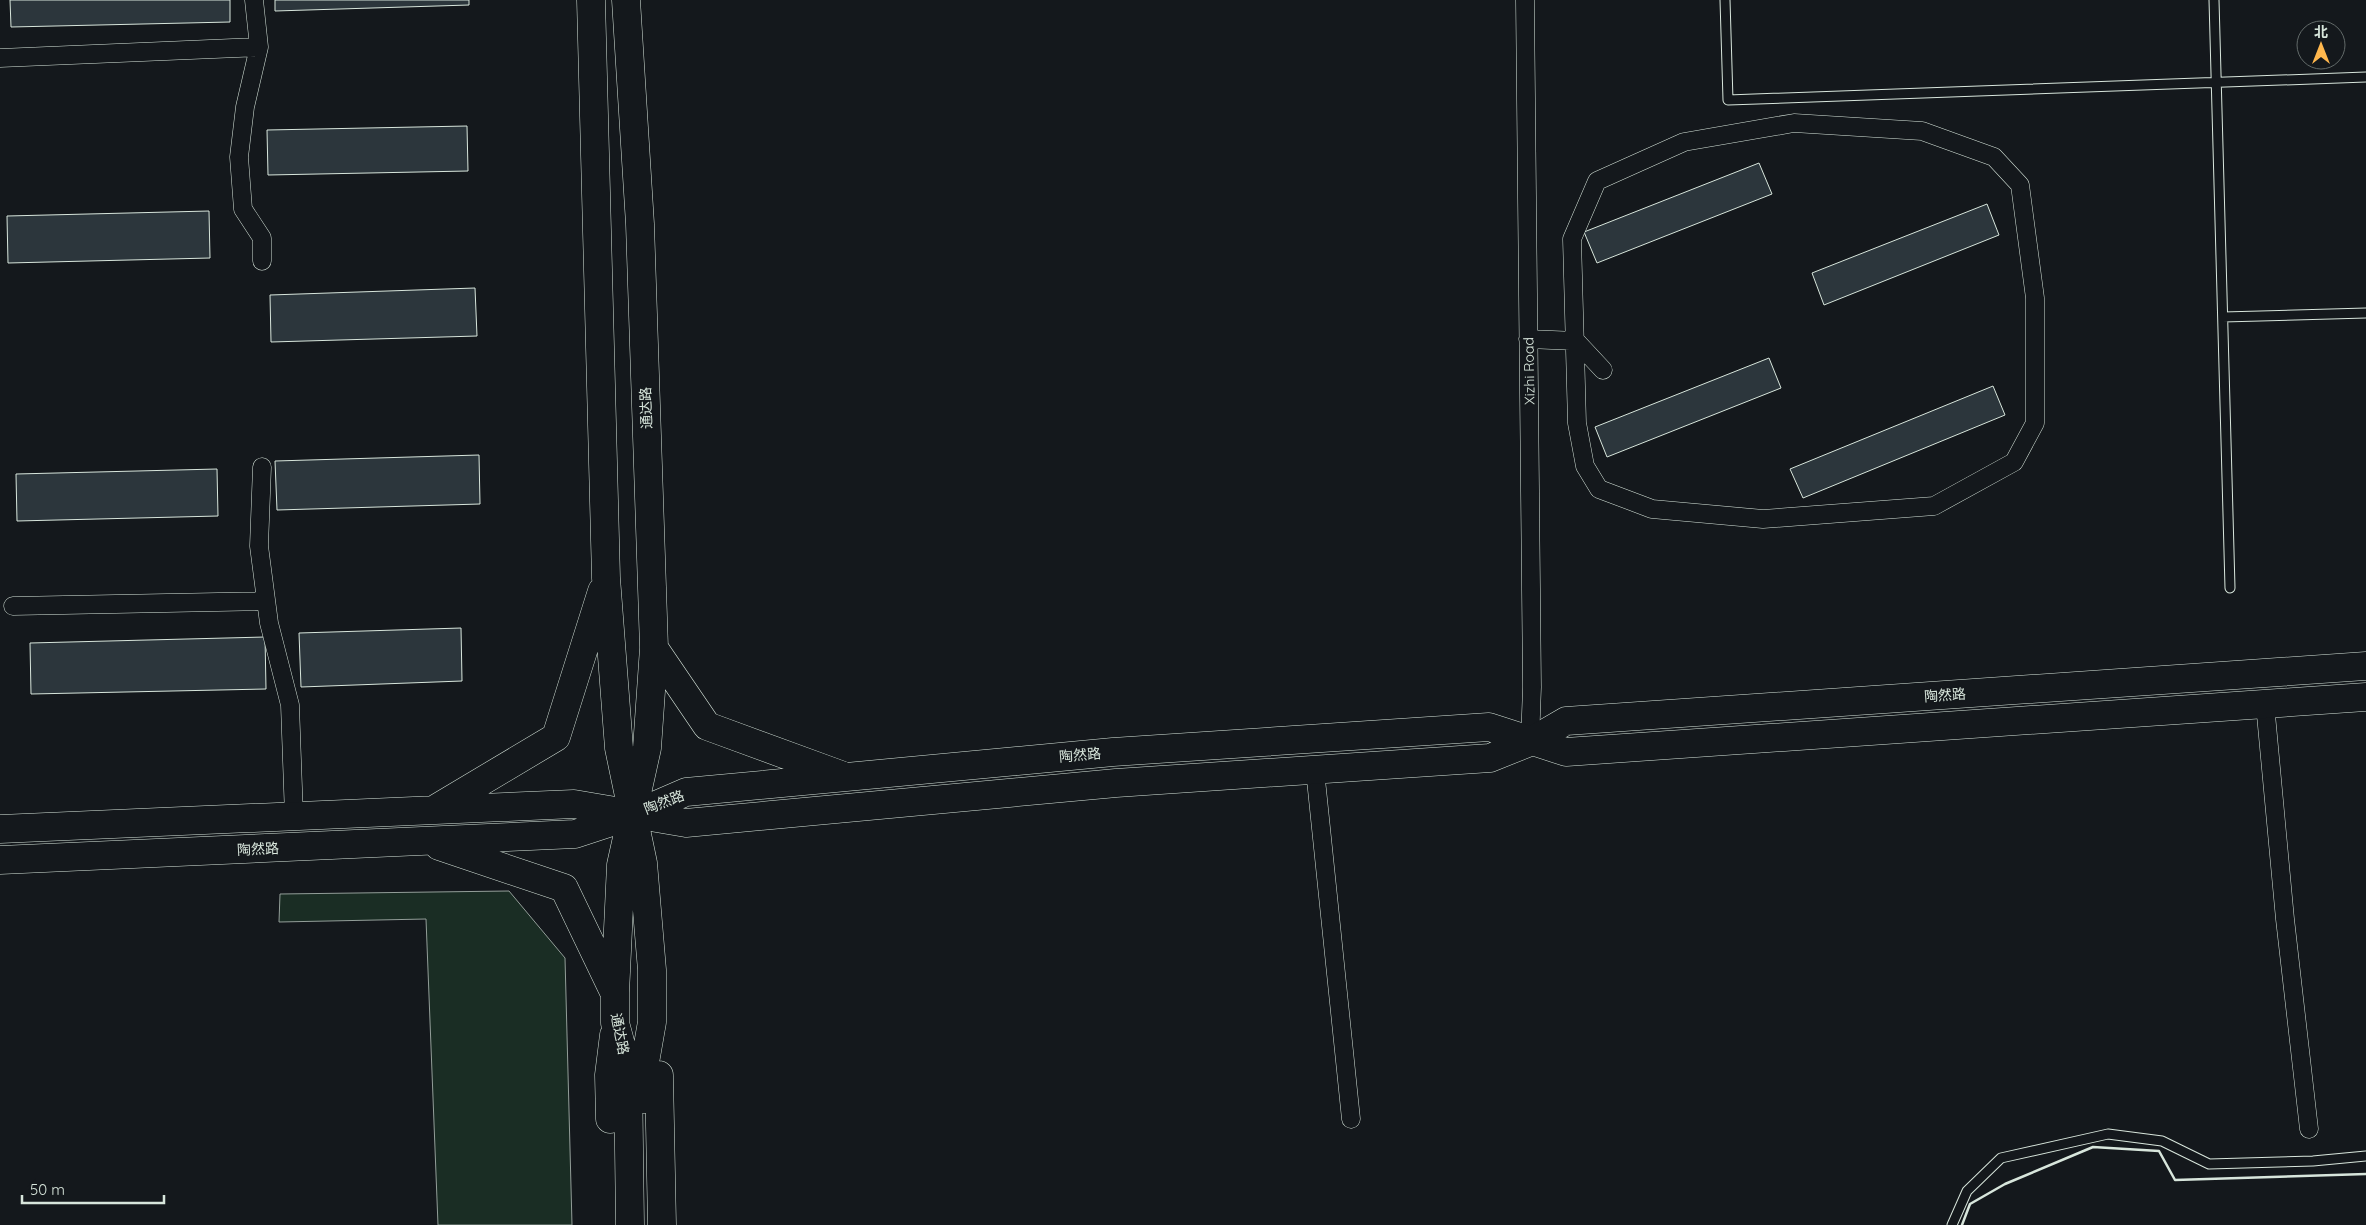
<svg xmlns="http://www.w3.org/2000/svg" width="2366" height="1225" font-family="Quicksand,'Noto Sans SC',sans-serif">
<rect width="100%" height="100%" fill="#14181c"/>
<!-- green -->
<path fill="#1a2d24" stroke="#939e99" d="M509,891l56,67 7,267h-134l-12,-306 -147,3 1,-28z"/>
<!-- building -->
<path fill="#2c363c" stroke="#d8e6dc" d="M10,0h220v22l-219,5z
M275,0h194v5l-194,6z
M467,126l1,45 -200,4 -1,-45z
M1759,163l13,31 -175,69 -13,-31z
M1987,204l12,31 -175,70 -12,-32z
M209,211l1,47 -202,5 -1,-47z
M475,288l2,48 -206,6 -1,-47z
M1769,358l12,30 -174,69 -12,-30z
M1993,386l12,29 -202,83 -13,-29z
M479,455l1,49 -203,6 -2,-49z
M217,469l1,47 -201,5 -1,-47z
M461,628l1,53 -161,6 -2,-54z
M265,637l1,52 -235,5 -1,-51z"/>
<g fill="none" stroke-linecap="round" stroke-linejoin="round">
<!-- lane casing -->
<g stroke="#d8e6dc" stroke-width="11">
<path id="lane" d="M1725,0l3,100 638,-23
M2214,0l16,588
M2223,317l143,-4
M1952,1225l15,-34 34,-33 107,-24 54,7 47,23 104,-3 53,-5"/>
</g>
<!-- street casing -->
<g stroke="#d8e6dc" stroke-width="19">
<path id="street" d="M254,0l5,47 -14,60 -6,50 4,52 19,29v23
M1525,0l7,687 -2,55
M0,58l259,-11
M1794,123l128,8 72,26 26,28 15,113v125l-21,39 -80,44 -171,13 -111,-10 -53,-20 -14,-23 -8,-43 -5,-184 25,-58 87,-39z
M1528,339l48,2 27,29
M262,467l-3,79 10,77 21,82 4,111
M13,606l253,-5
M2265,704l20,215 24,210
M1315,770l36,349"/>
</g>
<!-- primary casing -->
<g stroke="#d8e6dc" stroke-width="29">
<path id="primary" d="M591,0l15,578 13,170 24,115 9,107v52l-8,46 1,31
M626,0l14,224 14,424 -7,100 -26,117 -6,128v30l13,48 2,154
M654,648l53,78 134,49
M437,808l119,-71 46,-146
M0,829l574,-25 112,19 430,-40 374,-25 40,-16 36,-21 800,-55
M439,846l125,42 49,102
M0,860l575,-26 58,-19 53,-23 427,-40 376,-25 77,25 800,-55
M659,1075l3,150
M610,1119l-1,-44 5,-40"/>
</g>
<!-- lane -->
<use href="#lane" stroke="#14181c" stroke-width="9"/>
<!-- street -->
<use href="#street" stroke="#14181c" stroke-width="18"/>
<!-- primary -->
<use href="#primary" stroke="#14181c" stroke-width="28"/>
<!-- wall -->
<path stroke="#d8e6dc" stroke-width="2.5" d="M1962,1225l8,-21 35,-20 88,-37 66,4 16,29 191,-6"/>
</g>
<g text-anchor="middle" stroke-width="4" stroke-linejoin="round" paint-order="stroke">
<!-- street labels -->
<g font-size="14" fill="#d8e6dc" stroke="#14181c">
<text transform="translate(1529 371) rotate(-91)" y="5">Xizhi Road</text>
<text transform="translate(646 408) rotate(-92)" y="5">通达路</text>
<text transform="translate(1945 695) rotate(-4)" y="5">陶然路</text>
<text transform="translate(1080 755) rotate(-5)" y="5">陶然路</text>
<text transform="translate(664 802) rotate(-21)" y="5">陶然路</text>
<text transform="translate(258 849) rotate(-3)" y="5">陶然路</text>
<text transform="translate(620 1034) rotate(79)" y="5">通达路</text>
</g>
</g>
<!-- north arrow -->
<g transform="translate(2321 45)"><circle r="24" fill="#14181c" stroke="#626a69"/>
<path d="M0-4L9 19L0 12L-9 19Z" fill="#ffb74d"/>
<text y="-8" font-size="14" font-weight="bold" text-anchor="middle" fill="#d8e6dc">北</text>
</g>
<!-- scale -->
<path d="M22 1195v8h142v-8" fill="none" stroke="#d8e6dc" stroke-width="2.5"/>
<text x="30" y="1195" font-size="15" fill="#d8e6dc" stroke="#14181c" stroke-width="4" paint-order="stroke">50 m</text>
</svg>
